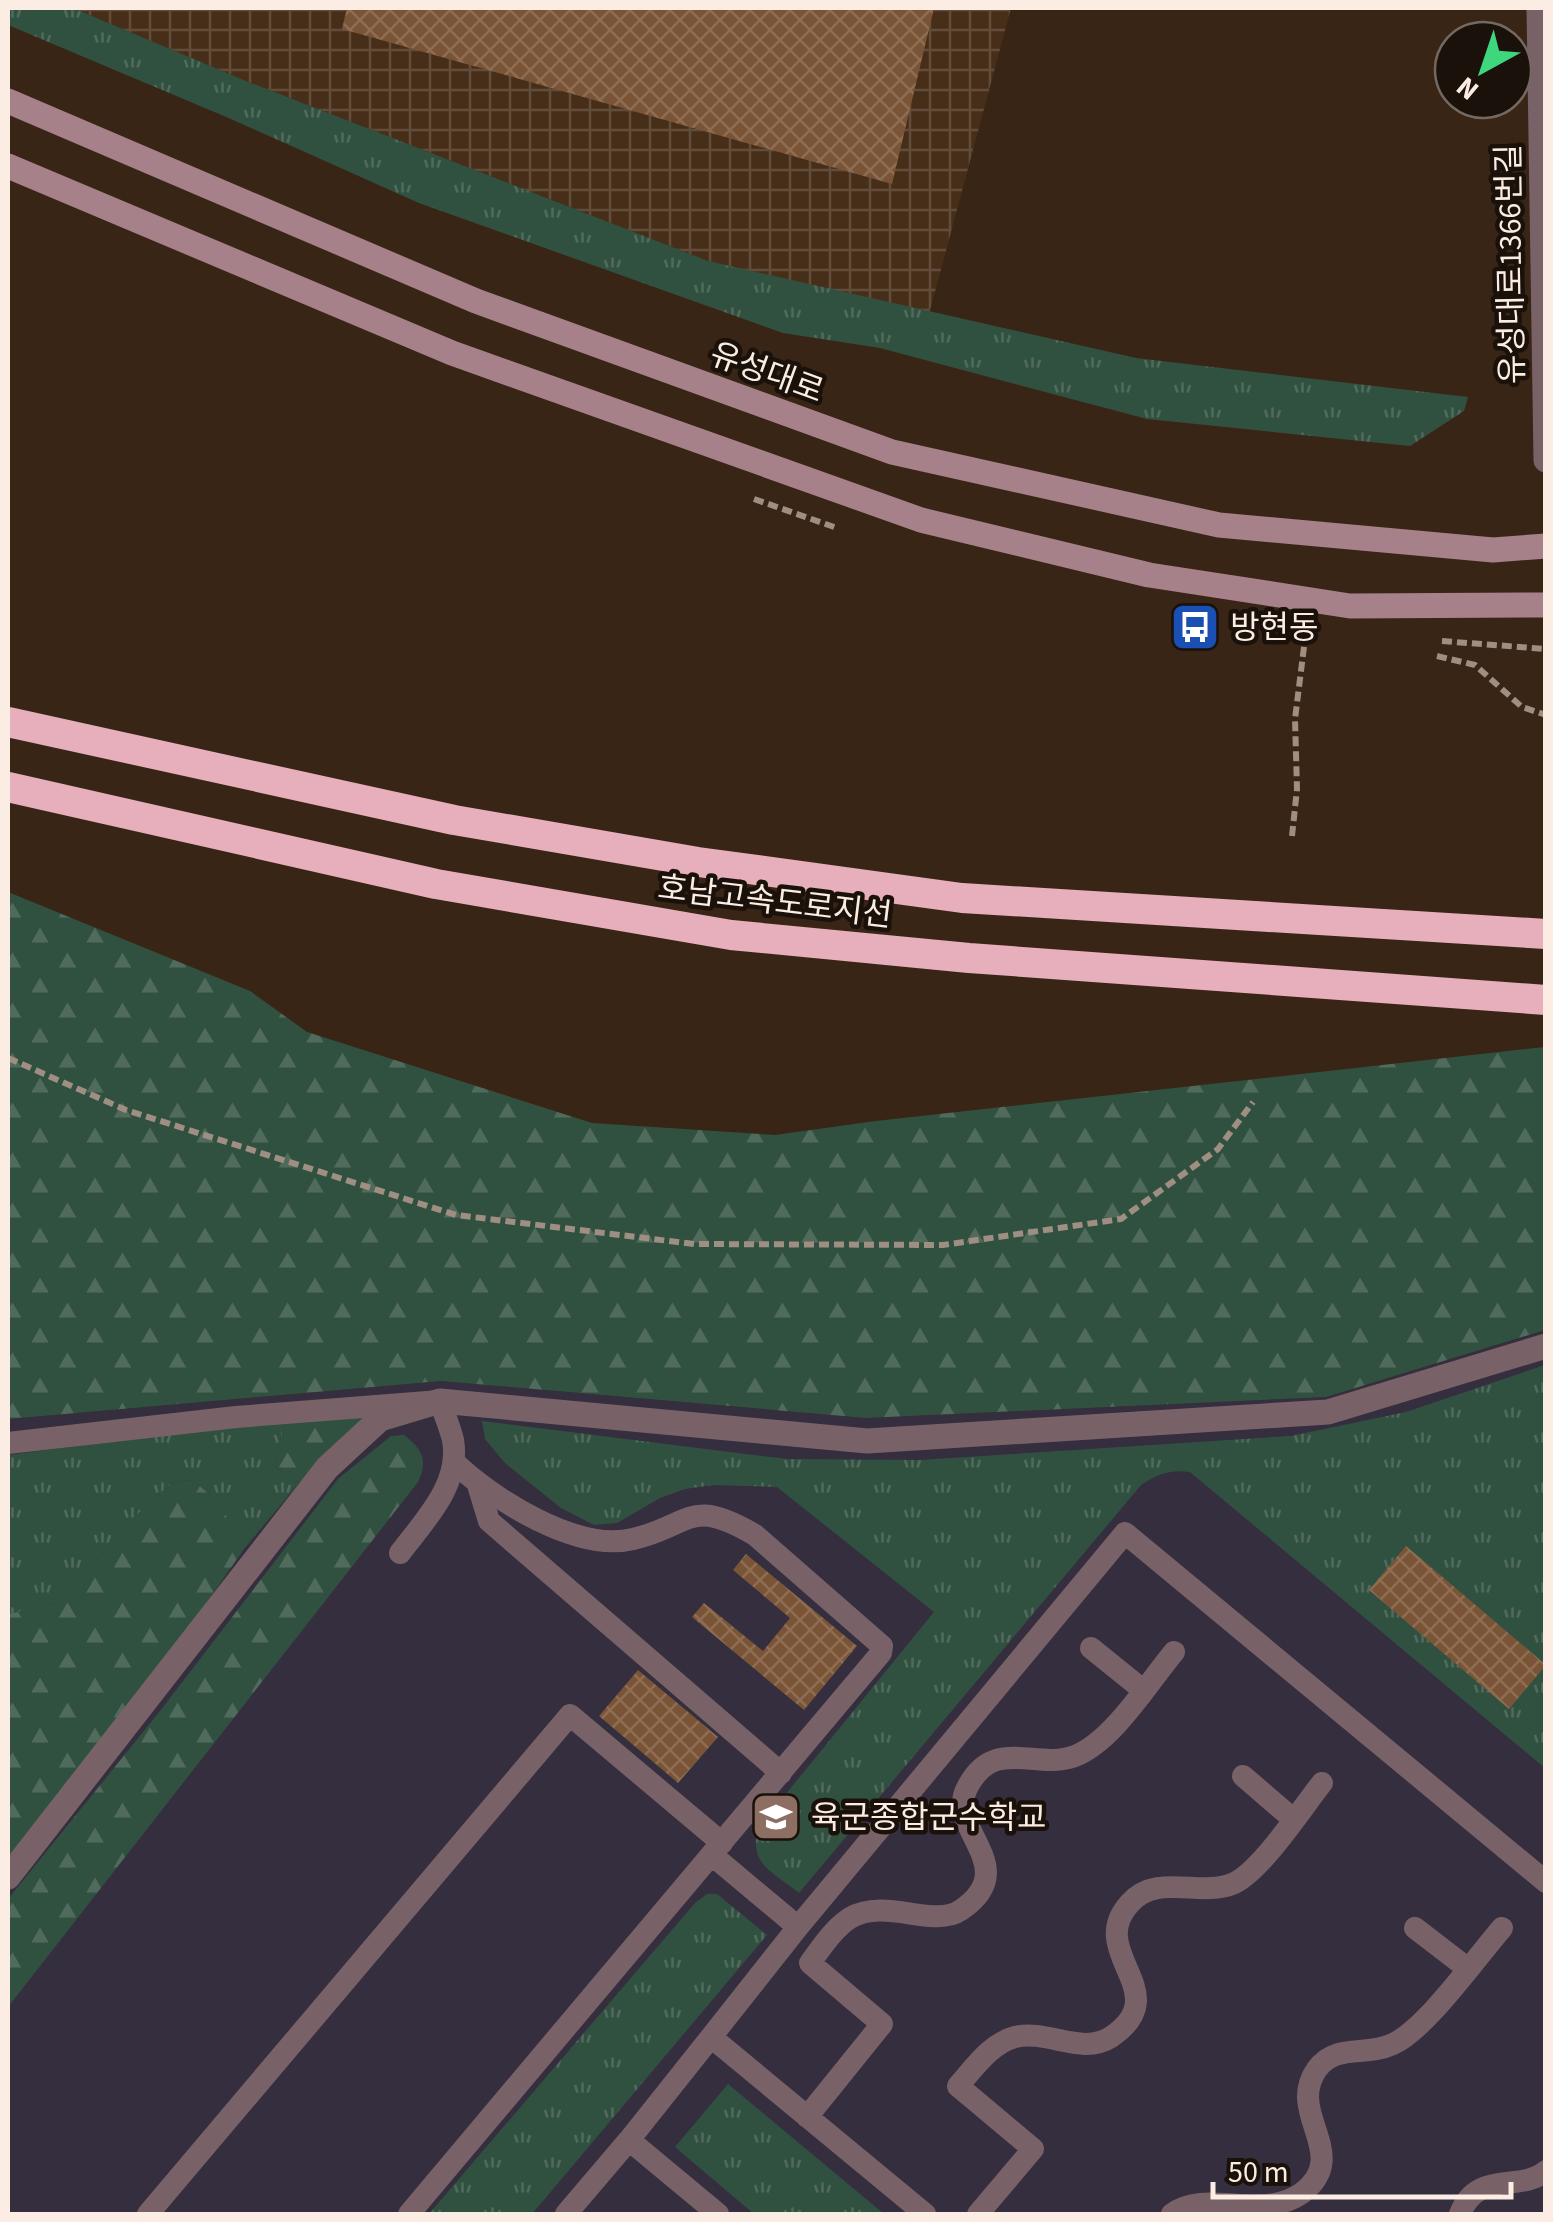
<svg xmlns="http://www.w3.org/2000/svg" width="1553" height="2222" font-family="'Source Sans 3','Noto Sans KR',sans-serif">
<defs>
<pattern id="industrial-grid" width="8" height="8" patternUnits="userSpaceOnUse" patternTransform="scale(2.5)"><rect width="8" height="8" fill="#472e19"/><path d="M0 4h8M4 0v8" fill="none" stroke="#624d3a"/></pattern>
<pattern id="grass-tufts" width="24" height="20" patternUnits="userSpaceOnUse" patternTransform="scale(2.5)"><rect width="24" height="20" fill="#315140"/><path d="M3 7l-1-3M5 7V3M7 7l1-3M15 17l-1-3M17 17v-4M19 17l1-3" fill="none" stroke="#506a5b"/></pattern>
<pattern id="forest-firs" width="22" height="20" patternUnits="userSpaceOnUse" patternTransform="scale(2.5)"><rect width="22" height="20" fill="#315140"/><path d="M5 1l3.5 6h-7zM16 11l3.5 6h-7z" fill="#506a5b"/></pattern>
<pattern id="building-cross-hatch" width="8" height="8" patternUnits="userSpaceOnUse" patternTransform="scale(2.5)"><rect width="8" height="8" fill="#7a5436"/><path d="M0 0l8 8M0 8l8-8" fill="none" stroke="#8e6d53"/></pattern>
</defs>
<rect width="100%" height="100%" fill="#392516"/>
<!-- industrial -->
<path fill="url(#industrial-grid)" d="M73,8h938l-82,306 -221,-53 -462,-180z"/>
<!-- education -->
<path fill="#342e3f" d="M1545,1330v884h-1537v-795l433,-38 425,37 460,-21z"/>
<!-- grass -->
<path fill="url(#grass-tufts)" d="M8,8h65l173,73 462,180 428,97 332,39 -4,14 -54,35 -263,-27 -267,-71 -97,-15 -364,-130 -188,-84 -223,-94z
M1545,1365v403l-355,-296c-19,-3 -33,2 -49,13l-342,408c-26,-21 -52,-29 -40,-66l175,-215 -157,-125 -64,-2 -28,4 -25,9 -43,25 -23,2 -33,-17 -56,-45 -20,-24 -3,-18 305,38 133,1 371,-24 115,-24z
M286,1419l-12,46 25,18 -55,66 -25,-46 -26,-23 -19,2 -26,21 -91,100 -49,11v-159z
M707,1894h10l50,41 -235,279h-103l266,-311z
M728,2084l156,130h-130l-79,-67z"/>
<!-- forest -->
<path fill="url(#forest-firs)" d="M8,892l242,99 57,41 285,91 183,12 101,-14 669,-74v283l-219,67 -460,21 -425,-37 -433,38z
M373,1411l-74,72 -25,-18 12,-46z
M404,1435c19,15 24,25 14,47l-410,525v-108l152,-188 178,-232 53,-43z
M193,1480l26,23 25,46 -46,66 -190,244v-245l49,-11 91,-100 26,-21z"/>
<!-- building -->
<path fill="url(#building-cross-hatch)" d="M347,8h587l-42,176 -550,-155z
M1406,1546l140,119 -37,44 -140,-119z
M746,1554l111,92 -53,64 -112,-93 12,-14 59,48 27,-33 -57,-48z
M638,1670l80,67 -40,46 -79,-67z"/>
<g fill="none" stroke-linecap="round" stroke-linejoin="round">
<!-- path -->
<path stroke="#9f8e82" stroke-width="6" stroke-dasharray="10 5" stroke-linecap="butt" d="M754,499l83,29
M1442,641l104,8
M1437,656l38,9 47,42 24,8
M1292,836l5,-47 -2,-70 11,-88
M8,1058l118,52 330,105 238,29 249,1 178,-26 97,-70 35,-47"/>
<!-- service -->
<path stroke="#796267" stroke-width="22" d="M8,1443l228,-26 204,-16c4,13 10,26 13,39 8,44 -28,80 -53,113
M478,1485l11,36 292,252
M1091,1648l52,42
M1243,1776l50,43
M712,1855l86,72
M1415,1928l52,40
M807,2117l75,-93 -72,-61c11,-15 24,-35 40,-45 36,-21 83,11 111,-8 63,-43 -16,-81 6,-122 27,-53 68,-17 108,-32 38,-15 73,-73 99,-104
M629,2140l82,-103
M148,2214l422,-499 152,128
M409,2214l472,-561 1,-7 -127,-111c-66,-39 -63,-10 -122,4 -55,14 -141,-40 -179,-77
M566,2214l63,-74 89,74
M925,2214l-214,-177 87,-110 327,-394 421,349
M978,2214l55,-65 -75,-63c16,-18 33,-43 57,-49 32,-8 67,19 96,0 67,-45 -27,-84 19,-134 27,-30 69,-6 102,-19 27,-10 70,-76 90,-101
M1172,2214c35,-26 89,8 130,-21 51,-39 -17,-79 15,-124 19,-26 48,-12 76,-25 33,-15 83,-86 109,-116
M1460,2214c17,-45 59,-21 86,-43"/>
<!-- minor -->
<path stroke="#796267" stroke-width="25" d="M1539,8l7,452
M8,1877l319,-409 53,-49 60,-18 427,40 461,-29 218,-66"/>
<!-- secondary -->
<path stroke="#a68189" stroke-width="25" d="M8,101l468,200 416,151 327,73 274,25 53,-4
M8,166l444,187 469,167 228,55 201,31 196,-1"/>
<!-- motorway -->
<path stroke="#e7afbb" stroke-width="30" d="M8,722l446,98 244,42 264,36 584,36
M8,787l428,97 295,51 238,23 577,42"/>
</g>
<!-- icons -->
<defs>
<g id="bus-square" transform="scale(2.5)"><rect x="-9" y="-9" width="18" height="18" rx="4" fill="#1a4fb4" stroke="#1a110a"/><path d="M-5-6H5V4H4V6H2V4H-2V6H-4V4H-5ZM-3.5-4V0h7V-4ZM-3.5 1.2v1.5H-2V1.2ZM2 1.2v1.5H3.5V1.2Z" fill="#fff"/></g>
<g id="university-square" transform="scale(2.5)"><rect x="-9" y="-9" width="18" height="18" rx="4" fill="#8d6e63" stroke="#1a110a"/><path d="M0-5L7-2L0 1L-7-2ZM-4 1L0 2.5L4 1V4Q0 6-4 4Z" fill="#fff"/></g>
</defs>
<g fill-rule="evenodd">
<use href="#bus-square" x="1195" y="627"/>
<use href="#university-square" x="776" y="1817"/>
</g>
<g text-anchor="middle" stroke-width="9" stroke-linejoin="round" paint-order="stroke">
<!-- street labels -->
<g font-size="32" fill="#fbede4" stroke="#1a110a">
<text transform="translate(1510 264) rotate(-91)" y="11">유성대로1366번길</text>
<text transform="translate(767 372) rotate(20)" y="11">유성대로</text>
<text transform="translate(775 901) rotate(7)" y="11">호남고속도로지선</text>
</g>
<!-- poi labels -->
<g font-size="32" fill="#fbede4" stroke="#1a110a" text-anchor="start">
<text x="1230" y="638">방현동</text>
<text x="811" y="1828">육군종합군수학교</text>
</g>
</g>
<!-- border -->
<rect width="1553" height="2222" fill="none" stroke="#fbede4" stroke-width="20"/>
<!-- north arrow -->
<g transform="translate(1483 70) rotate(220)"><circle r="48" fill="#1a110a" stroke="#746961" stroke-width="2.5"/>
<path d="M0-8L18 38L0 25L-18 38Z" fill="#3ed77d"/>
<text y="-15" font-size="28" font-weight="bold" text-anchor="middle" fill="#fbede4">N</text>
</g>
<!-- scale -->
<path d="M1213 2182v15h298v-15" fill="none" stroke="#fbede4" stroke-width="5"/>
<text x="1228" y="2182" font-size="30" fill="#fbede4" stroke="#1a110a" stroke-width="8" paint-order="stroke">50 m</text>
</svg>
